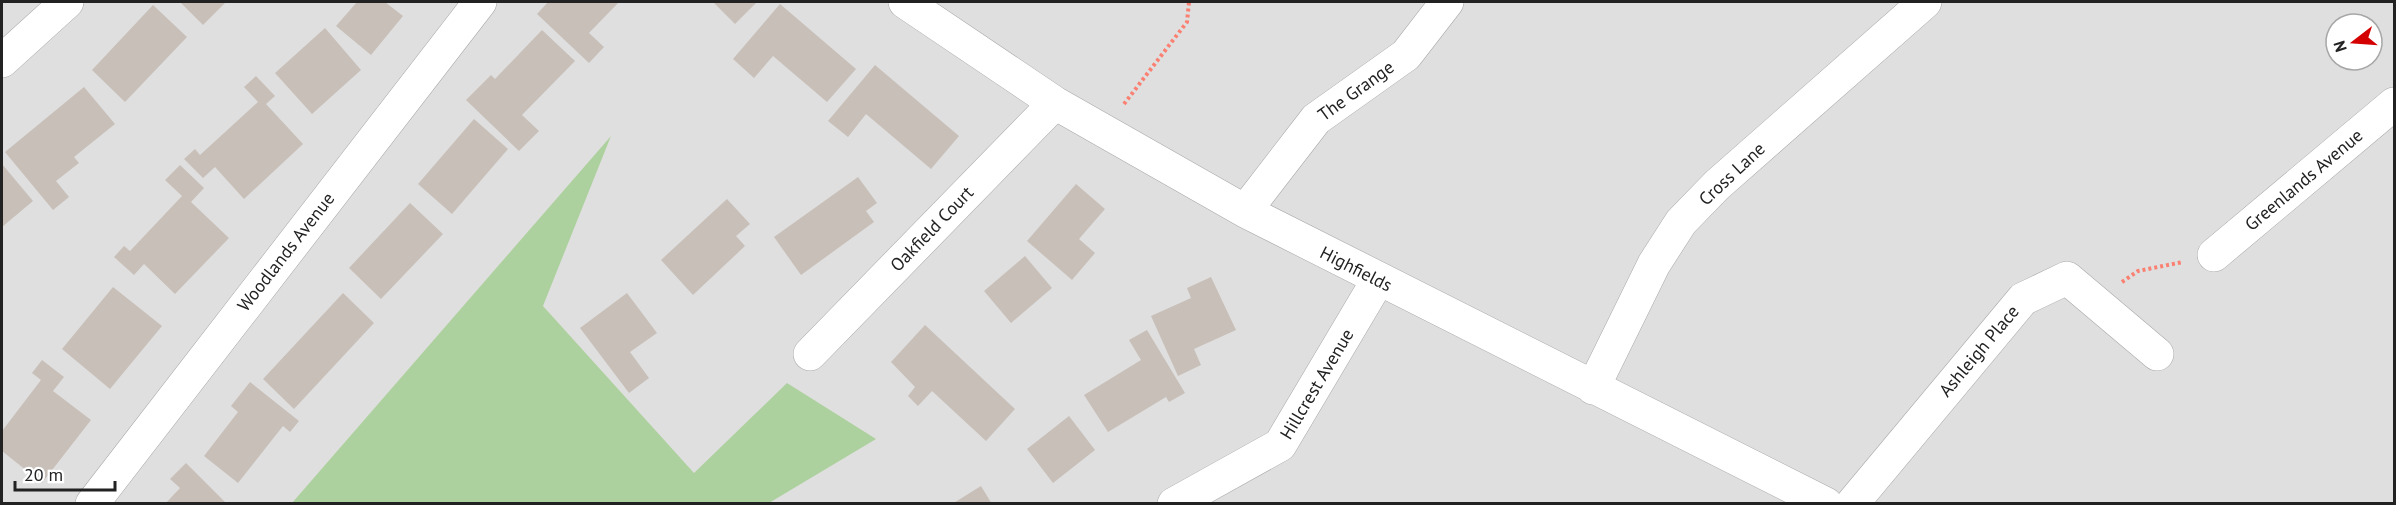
<svg xmlns="http://www.w3.org/2000/svg" width="2396" height="505" font-family="'PT Sans',sans-serif">
<rect width="100%" height="100%" fill="#f2efe9"/>
<!-- residential -->
<path fill="#e0dfdf" fill-rule="evenodd" d="M2,2h2392v501h-2392zM2336,24h36v36h-36z"/>
<!-- forest -->
<path fill="#add19e" d="M611,136l-68,170 151,167 93,-90 89,56 -107,64h-477z"/>
<!-- building -->
<path fill="#c7bfb8" d="M180,2h46l-23,23z
M357,2h28l18,14 -32,39 -35,-29z
M548,2h71l-30,31 15,14 -15,16 -52,-49z
M713,2h44l-22,22z
M780,4l76,65 -29,33 -54,-46 -19,22 -21,-19z
M153,5l34,32 -62,65 -33,-32z
M325,28l36,42 -49,44 -37,-41z
M542,30l33,31 -53,54 17,16 -20,20 -53,-51 25,-25 4,4z
M875,65l84,71 -28,33 -65,-55 -18,23 -20,-16z
M256,76l19,20 -9,8 37,40 -59,55 -29,-32 -12,11 -19,-19 11,-10 5,6 58,-53 -14,-15z
M84,87l31,37 -41,33 5,6 -23,18 13,16 -16,13 -48,-58z
M474,119l34,30 -56,65 -34,-30z
M2,164l31,37 -31,26z
M180,165l24,23 -13,14 38,36 -54,56 -31,-30 -10,11 -20,-18 10,-11 6,5 52,-55 -17,-16z
M858,177l19,26 -11,8 8,11 -73,53 -27,-38z
M1076,184l29,25 -26,30 16,14 -23,27 -45,-39z
M727,199l23,25 -14,12 9,10 -52,49 -32,-35z
M410,203l33,31 -62,65 -32,-31z
M1025,256l27,32 -41,35 -27,-32z
M1211,277l25,53 -42,19 7,16 -23,11 -27,-60 40,-18 -4,-10z
M113,287l49,39 -52,63 -48,-40z
M343,293l31,30 -80,86 -31,-30z
M627,293l30,40 -27,19 19,26 -20,15 -49,-65z
M925,325l90,84 -29,32 -54,-50 -14,15 -10,-10 7,-9 -24,-25z
M1147,330l38,63 -16,9 -3,-5 -58,35 -24,-37 57,-35 -12,-20z
M42,360l22,17 -11,14 38,29 -49,63 -40,-32v-20l39,-51 -9,-7z
M250,382l49,39 -9,11 -7,-6 -45,57 -34,-27 34,-44 -7,-6z
M1069,416l26,34 -42,33 -26,-34z
M186,463l41,41h-62l15,-16 -10,-9z
M981,486l11,18h-40z"/>
<g fill="none" stroke-linecap="round" stroke-linejoin="round">
<!-- minor casing -->
<g stroke="#a9a9a9" stroke-width="34">
<path id="minor" d="M905,2l150,101 190,108 581,293
M2,61l65,-59
M1245,211l71,-92 90,-64 41,-53
M2214,255l180,-151
M810,354l245,-251
M1593,388l61,-124 27,-42 36,-37 208,-183
M92,504l388,-502
M1174,504l106,-59 98,-165
M1852,504l171,-205 44,-21 90,76"/>
</g>
<!-- path -->
<path stroke="#fa8072" stroke-width="4" stroke-dasharray="3 3" stroke-linecap="butt" d="M1124,104l63,-82 2,-20
M2122,282l16,-11 45,-9"/>
<!-- minor -->
<use href="#minor" stroke="#fff" stroke-width="33"/>
</g>
<g text-anchor="middle" stroke-width="4.5" stroke-linejoin="round" paint-order="stroke">
<!-- street labels -->
<g font-size="18" fill="#222" stroke="#fff">
<text transform="translate(1356 91) rotate(-36)" y="6">The Grange</text>
<text transform="translate(1732 174) rotate(-43)" y="6">Cross Lane</text>
<text transform="translate(2304 180) rotate(-40)" y="6">Greenlands Avenue</text>
<text transform="translate(932 229) rotate(-46)" y="6">Oakfield Court</text>
<text transform="translate(286 252) rotate(-52)" y="6">Woodlands Avenue</text>
<text transform="translate(1356 269) rotate(27)" y="6">Highfields</text>
<text transform="translate(1979 351) rotate(-50)" y="6">Ashleigh Place</text>
<text transform="translate(1317 384) rotate(-59)" y="6">Hillcrest Avenue</text>
</g>
</g>
<!-- border -->
<rect width="2396" height="505" fill="none" stroke="#222222" stroke-width="6"/>
<!-- north arrow -->
<g transform="translate(2354 42) rotate(253)"><circle r="28" fill="#ffffff" stroke="#a7a7a7" stroke-width="1.5"/>
<path d="M0-4.5L10 22L0 15L-10 22Z" fill="#d40000"/>
<text y="-9" font-size="16" font-weight="bold" text-anchor="middle" fill="#222222">N</text>
</g>
<!-- scale -->
<path d="M15 481v9h100v-9" fill="none" stroke="#222222" stroke-width="3"/>
<text x="24" y="481" font-size="18" fill="#222222" stroke="#ffffff" stroke-width="4.5" paint-order="stroke">20 m</text>
</svg>
